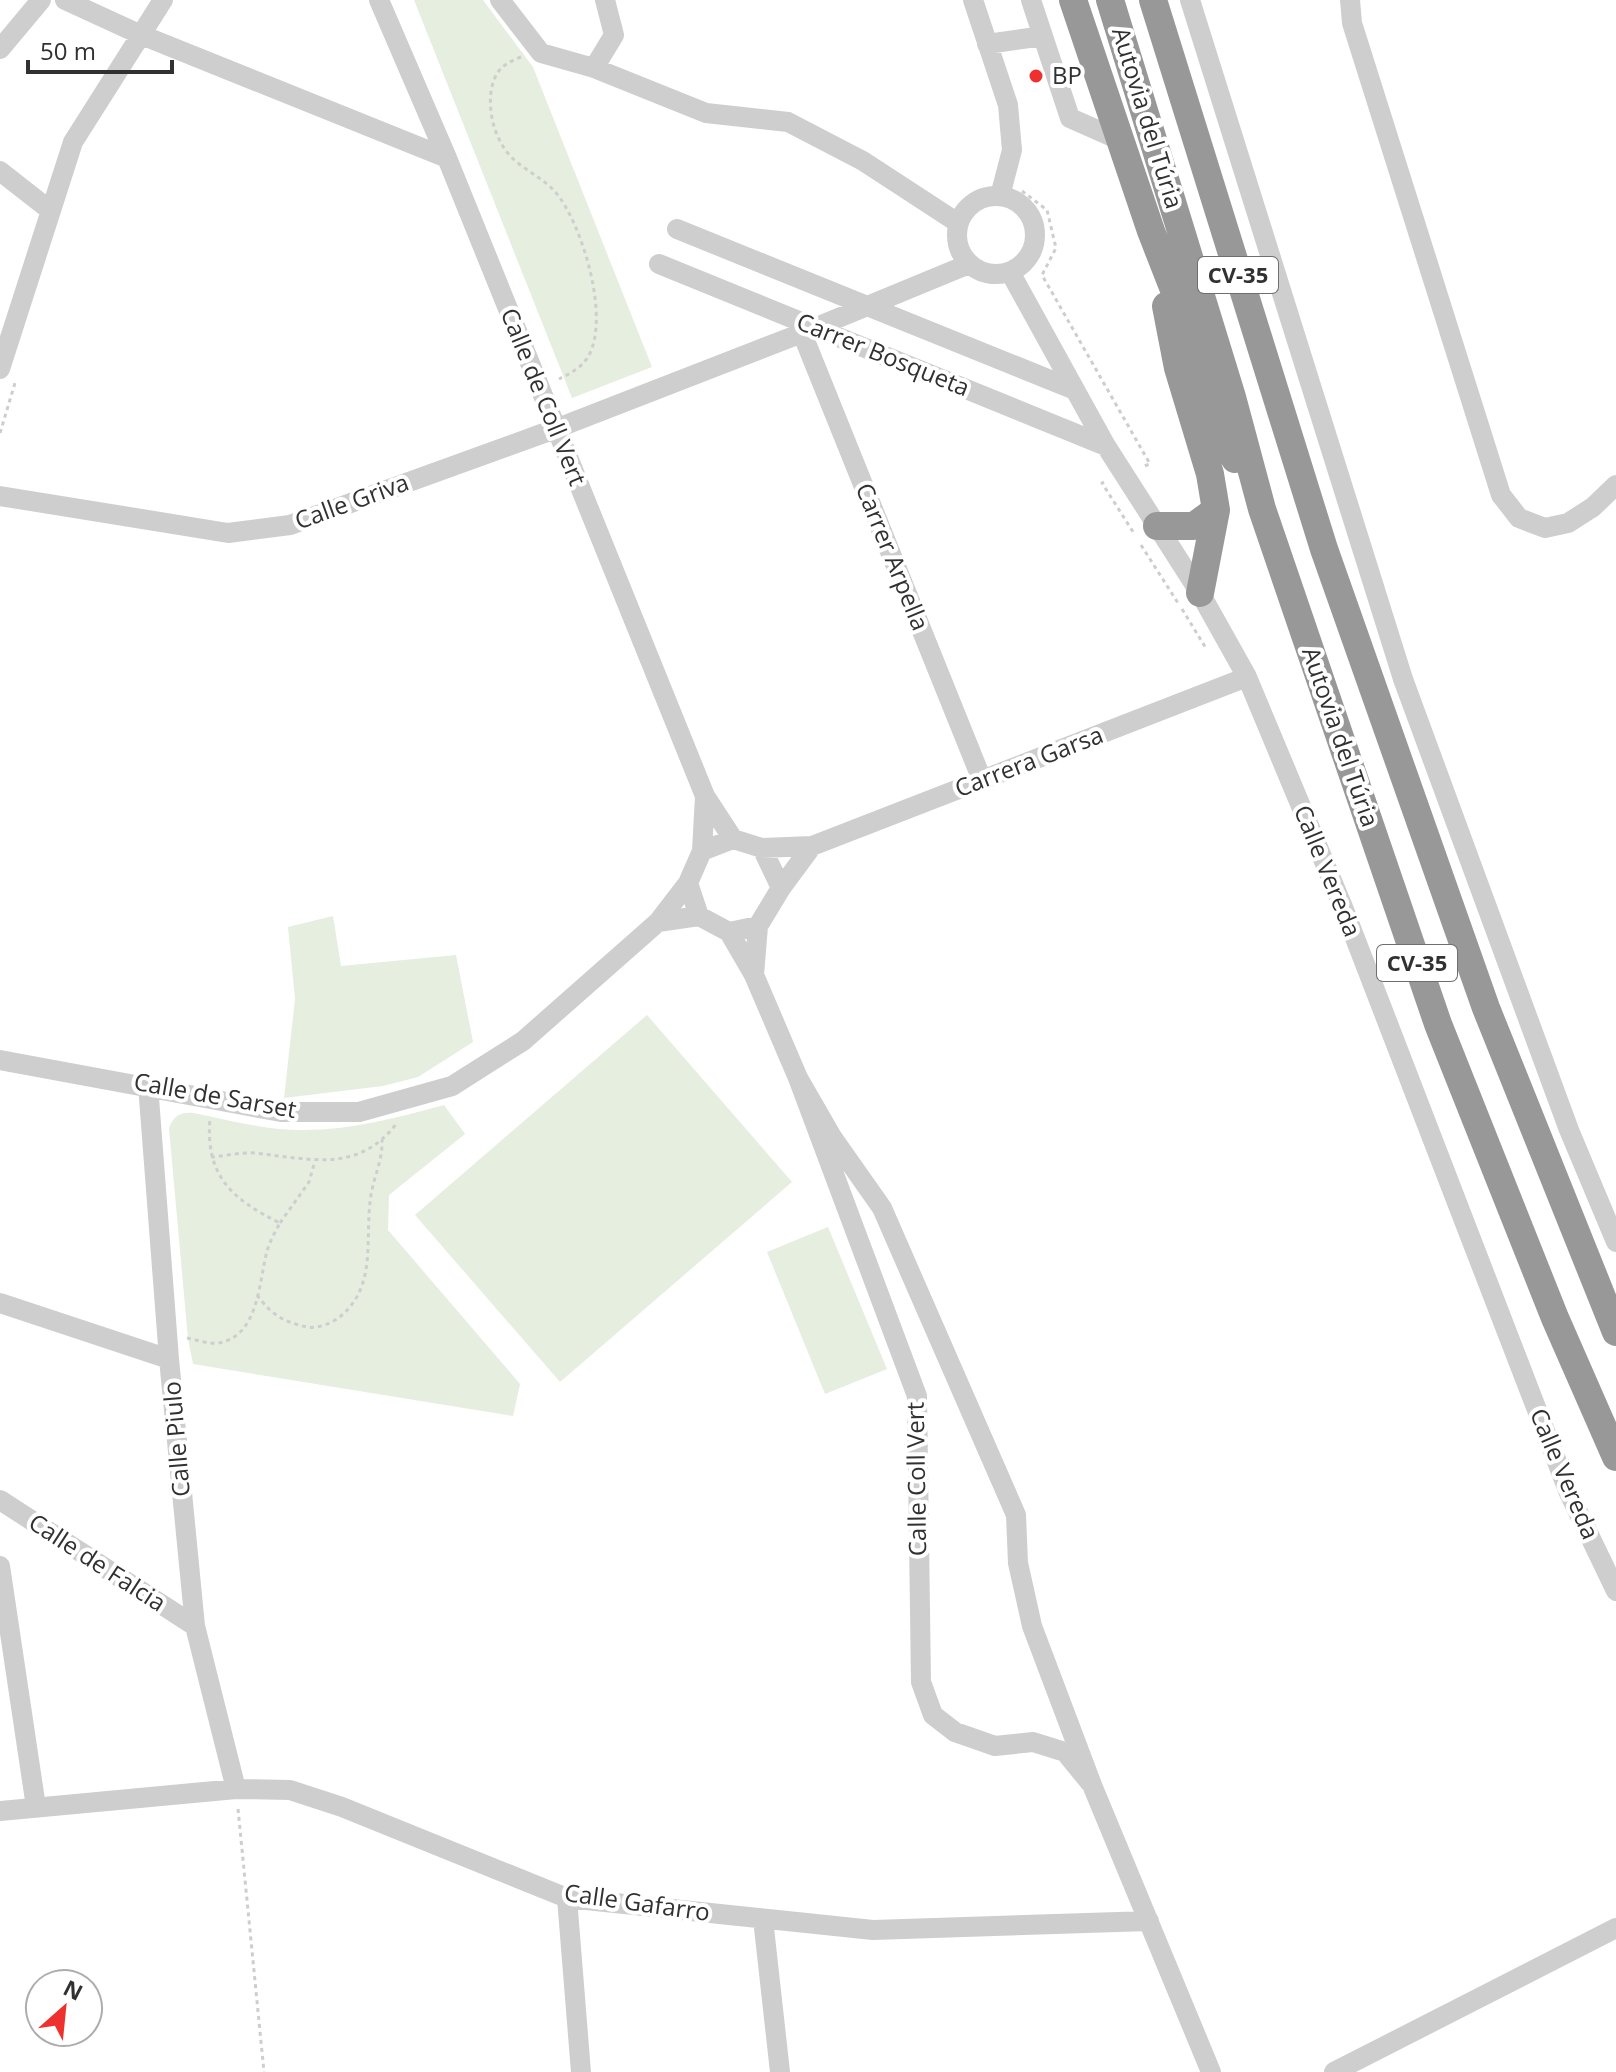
<svg xmlns="http://www.w3.org/2000/svg" width="1616" height="2072" font-family="'Open Sans',sans-serif">
<rect width="100%" height="100%" fill="#fff"/>
<!-- green -->
<path fill="#e6eedf" d="M414,0h69l50,67 119,300 -80,31z
M333,916l8,50 115,-11 17,87 -55,35 -35,9 -99,12 11,-99 -7,-72z
M647,1015l145,167 -232,200 -145,-167z
M444,1105l21,29 -76,61 -1,35 132,154 -7,32 -320,-52 -5,-25 -19,-211c5,-13 12,-16 25,-15 28,6 57,13 85,16 57,5 111,-9 165,-24z
M828,1227l59,142 -62,25 -58,-142z"/>
<g fill="none" stroke-linecap="round" stroke-linejoin="round">
<!-- path -->
<path stroke="#cecece" stroke-width="3" stroke-dasharray="4 4" stroke-linecap="butt" d="M521,57c-19,7 -27,15 -30,35 -3,25 6,55 27,71 15,12 31,19 42,35 24,34 50,121 28,159 -7,11 -17,16 -29,22
M1022,191l25,19 9,38 -14,27 108,189 -9,3
M0,433l15,-50
M1104,482l-2,1 33,52
M1141,545l37,58
M1182,609l25,41
M211,1157c14,-1 30,-5 44,-4 56,6 103,21 142,-30
M280,1223l29,-41 6,-21
M257,1295c14,19 26,27 50,32 11,2 25,-4 34,-11 37,-32 23,-78 30,-121 3,-19 12,-36 11,-55
M187,1338c10,2 21,6 31,5 41,-6 41,-62 49,-92 3,-10 8,-19 13,-28 -49,-24 -75,-48 -70,-105
M238,1809l26,263"/>
<!-- minor -->
<path stroke="#cecece" stroke-width="20" d="M65,0l74,34 308,124
M379,0l68,158 258,638
M500,0l41,53 53,15 112,45 82,9 75,39 95,62
M973,0l35,105 4,45 -12,46
M1031,0l39,118 52,23
M1190,0l213,679 166,451 47,112
M1350,0l2,23 149,472 18,23 26,10 23,-5 25,-16 23,-22
M987,44l56,-8
M0,49l41,-49
M594,68l20,-33 -9,-35
M0,171l51,40
M957 235a39 39 0 1 1 78 0a39 39 0 1 1-78 0Z
M677,229l398,161
M659,264l447,182
M1010,272l96,174 94,147 47,84 96,230 226,586 47,98
M802,333l180,447
M0,369l73,-227 90,-142
M0,496l228,37 62,-8 265,-96 247,-96 167,-69
M812,846l435,-169
M762,848l19,40 -23,38 -29,6 -30,-16 -11,-33 14,-32 31,-12 29,9 50,-2 -31,42
M702,851l3,-55 28,43
M688,883l-30,39 41,-6
M729,932l25,43 4,-49
M754,975l44,103 119,318 4,286 12,33 22,17 40,14 38,-4 32,10 27,33 -60,-159 -14,-63 -2,-48 -134,-307 -50,-71 -34,-59
M0,1060l281,52h78l93,-26 71,-45 135,-119
M148,1085l21,274 26,267 41,163
M0,1303l169,56
M0,1500l195,126
M0,1566l36,241
M1092,1785l119,287
M0,1811l236,-22 54,1 52,17 225,91 306,32 276,-9
M567,1898l14,174
M763,1919l17,153
M1334,2072l282,-144"/>
<!-- highway -->
<path stroke="#989898" stroke-width="28" d="M1073,0l78,231 43,110 29,96 12,22
M1110,0l122,397 30,112 176,515 117,294 61,139
M1153,0l171,549 162,459 130,324
M1166,306l12,62 32,106 6,36 -16,83
M1157,526h37l22,-16"/>
</g>
<!-- markers -->
<circle fill="#ee312d" stroke="#fff" stroke-width="3" cx="1036" cy="76" r="8"/>
<g text-anchor="middle" stroke-width="8" stroke-linejoin="round" paint-order="stroke">
<!-- shield labels -->
<g fill="#fff" stroke="#6f6f6f" stroke-width="2">
<rect x="1198" y="257" width="80" height="36" rx="6"/>
<rect x="1377" y="945" width="80" height="36" rx="6"/>
</g>
<g font-size="22" font-weight="bold" fill="#313131">
<text x="1238" y="283">CV-35</text>
<text x="1417" y="971">CV-35</text>
</g>
<!-- poi labels -->
<g font-size="24" fill="#313131" stroke="#fff" text-anchor="start">
<text x="1052" y="84">BP</text>
</g>
<!-- street labels -->
<g font-size="24" fill="#313131" stroke="#fff">
<text transform="translate(1147 118) rotate(73)" y="8">Autovia del Túria</text>
<text transform="translate(883 355) rotate(22)" y="8">Carrer Bosqueta</text>
<text transform="translate(543 397) rotate(68)" y="8">Calle de Coll Vert</text>
<text transform="translate(352 502) rotate(-20)" y="8">Calle Griva</text>
<text transform="translate(892 557) rotate(68)" y="8">Carrer Arpella</text>
<text transform="translate(1340 737) rotate(71)" y="8">Autovia del Túria</text>
<text transform="translate(1029 762) rotate(-21)" y="8">Carrera Garsa</text>
<text transform="translate(1327 871) rotate(68)" y="8">Calle Vereda</text>
<text transform="translate(215 1096) rotate(10)" y="8">Calle de Sarset</text>
<text transform="translate(177 1439) rotate(-95)" y="8">Calle Piulo</text>
<text transform="translate(1564 1474) rotate(67)" y="8">Calle Vereda</text>
<text transform="translate(917 1479) rotate(-91)" y="8">Calle Coll Vert</text>
<text transform="translate(97 1563) rotate(33)" y="8">Calle de Falcia</text>
<text transform="translate(637 1903) rotate(8)" y="8">Calle Gafarro</text>
</g>
</g>
<!-- north arrow -->
<g transform="translate(64 2008) rotate(27)"><circle r="38" fill="#ffffff" stroke="#adadad" stroke-width="2"/>
<path d="M0-6L14 30L0 20L-14 30Z" fill="#ee312d"/>
<text y="-12" font-size="22" font-weight="bold" text-anchor="middle" fill="#313131">N</text>
</g>
<!-- scale -->
<path d="M28 60v12h144v-12" fill="none" stroke="#313131" stroke-width="4"/>
<text x="40" y="60" font-size="24" fill="#313131" stroke="#ffffff" stroke-width="6" paint-order="stroke">50 m</text>
</svg>
